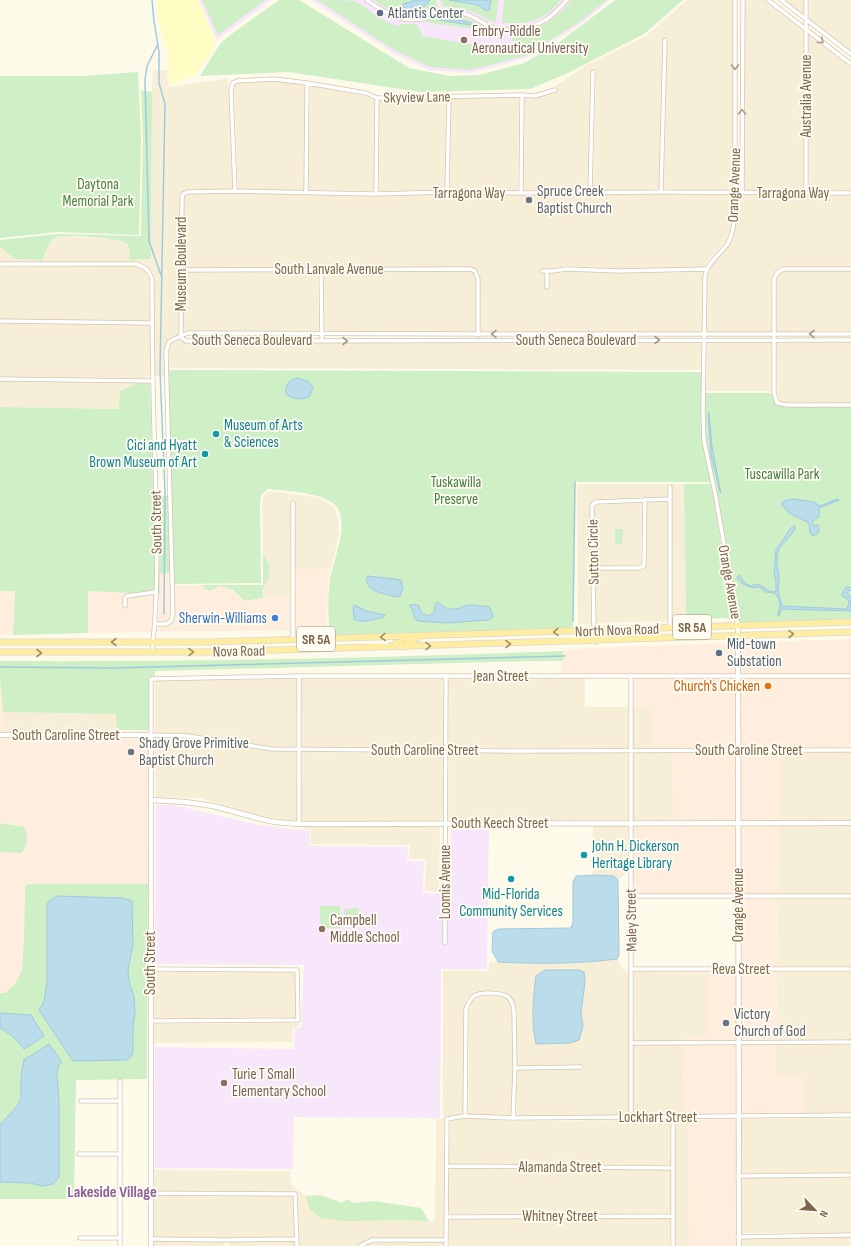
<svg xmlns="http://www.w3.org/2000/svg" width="851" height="1246" font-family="'Sofia Sans Condensed',sans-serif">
<rect width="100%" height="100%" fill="#fefaea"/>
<!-- residential -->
<path fill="#f7eed8" d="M687,0h46v191l-69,-2 3,-150 -4,-1 -4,151 -66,1 3,-119 -5,-1 -3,120 -65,1 1,-94 11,1 23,-7 -2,-4 -4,1 33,-22 61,-30z
M745,0h20l39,30v160l-60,1z
M785,0h19v15z
M809,0h42v51l-42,-32z
M808,34l43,32v125l-42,-1z
M153,70h14l1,15 3,2 57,-9 5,111 -46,1 -7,4 -2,74 1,67 -11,5 -3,5v31h-10l-1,-97 -1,-7 -8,-7 -9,-3h-136v-15l15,12 35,-16 6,-6 9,-1 50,3 10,3 5,7 -1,11 22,-1 1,-167z
M275,81l30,4 -1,105 -66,-1 -4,-100 1,-4 3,-2z
M310,85l55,11 10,4 -1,91 -66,-1z
M519,97l-1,94 -68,-1 1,-92z
M446,99l-1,91 -66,1v-91z
M235,193l143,3 69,-2 76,1 138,-1 72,1 -3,35 -2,6 -3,6 -17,19 -3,6 -86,2 -53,-3 -14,3h-13l1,4h5v16l4,1 1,-17 11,-2 59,2 83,-1 -1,16v44h-221l-1,-58 -3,-4 -8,-3 -286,1 1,-69 1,-3 3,-2z
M807,194l44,1v72h-68l-4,1 -4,4 -4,7v53h-64v-56l5,-12 17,-19 4,-7 2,-7 2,-36z
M136,266l7,3 4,4 2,6 1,42 -150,-2v-52z
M318,271l1,61 -131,-1 -5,1v-60z
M323,271l146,1 4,1 3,6v53h-152z
M784,271h67v60l-75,1v-52l3,-6z
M0,323l150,2v51l-4,2 -146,-1z
M180,340l6,3h516l-1,27 -532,-2v-22l2,-2z
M771,342l1,49h-66l1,-48z
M851,342v61l-72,-1 -2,-9 -1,-50z
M0,381l138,2 -18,8 -1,18 -119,-2z
M577,484h107l2,136h-13l-1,-135 -4,-1v13l-71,3 -7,4 1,120h-13z
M269,491l40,5 12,3 13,8 4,10 1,18 -8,34 -36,2v-70l-4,-1 -1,98h-28l1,-10 6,-10v-14l-6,-10 -1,-52 2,-7z
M647,501h21v120l-72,2 -1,-53h43l5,-1 3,-2z
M642,502l-1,63 -46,1 -1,-59 2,-2z
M585,678v29h43v41h-179l-1,-69z
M297,679l-1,68h-24l-84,-13 -33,-1v-52z
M301,679h142l1,69 -143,-1z
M633,707h19l1,41h-20z
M3,712l114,2v16l-113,2z
M155,737l33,1 84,13 24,1 1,69 -37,-5 -60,-18 -44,-1z
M301,752l143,1 -1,66h-3v2l-139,1z
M628,752v68l-108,1 -72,-2 1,-66z
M633,752h40l1,68h-42z
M780,753h71v68h-72z
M440,825l-1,67 -14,-1 1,-30 -2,-2h-15l1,-12 -1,-2 -98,-1v-14l-10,-2v-2z
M593,825h35l-1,48 -9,7 -4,-4 -21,-1z
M779,825l72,1v68h-73z
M778,899h73v68h-74z
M617,959l7,12h5v144l-113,1 1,-46 67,-1v-4l-67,1v-55l-3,-10 -6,-6 -8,-4h-13l-13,2 -6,6 -4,10 -1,105 -19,3v121h-72l-15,7v1h-58l-1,-54 -146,-1 1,-23 2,2 135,1 1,14 15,11 3,12 92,12 34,1 1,-102h5l2,-1v-147h45l1,-2v-7l50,2 45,-1z
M634,971l73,4v62l-24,2v2h-50z
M153,972h142l1,46 -143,1z
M777,972h74v68h-75z
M486,996h14l6,2 4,5 2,8 1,57 -2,48 -43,-2 1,-104 3,-8 4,-4z
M299,1023v3l-6,1 -1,15 -139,1v-19z
M633,1045h50l1,70h-51z
M776,1045h75v68l-47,1v-37h-28z
M466,1118l49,3 155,-1 1,45 -222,-1 1,-43z
M851,1118v55h-110v-54z
M675,1120h11l2,3 2,123h-15z
M449,1169l222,1v43l-222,1z
M851,1177v56h-110v-55z
M153,1196h140l1,41 -68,1 -73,-1z
M670,1218v28h-221v-27z
M851,1237v9h-110v-8z
M153,1241l71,1v4h-71z
M294,1241v5h-65v-4z
M444,1242v4h-78l7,-3z"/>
<!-- commercial -->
<path fill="#ffeede" d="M331,569l-3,12 -1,48 -32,1v-59z
M170,573v44l-1,3 -4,2h-7l2,-48z
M202,585l3,4 15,-3 13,4 12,11 17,-3h28v32l-133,2 1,-5 10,-1 4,-3 3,-4v-33z
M0,591h15l-2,44h-13z
M88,591l42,2 -4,1 -3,4 -1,10 5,1v-10l2,-1 25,-4 -2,38 -64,1z
M851,639v35h-111v-31z
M735,643v31l-174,-1 2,-22 25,-3z
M0,678l3,34 1,20h-4z
M633,678h102v70h-82l-1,-41h-19z
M740,678h111v69l-111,1z
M0,737h149l-1,147h-120l-3,1 -1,53 -2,32 -6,13 -11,10h-5v-141l22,1 2,-26 -24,-4z
M670,752h65l1,69 -62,-1 -1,-67z
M740,752h111v1h-71l-1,68h-39z
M653,825h83v69h-103l-1,-68z
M740,825h39l-1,69h-38z
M740,899h38l-1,68h-36z
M639,971l97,1v68l-53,1v-2l24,-2v-62z
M741,972h36l-1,68h-35z
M683,1045h53v69l-52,1z
M741,1045h35v32h28v37h-63z
M736,1119v127h-46l-2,-123 -2,-3z"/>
<!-- education -->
<path fill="#f8e6fb" d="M199,0h72l-54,40z
M311,0h299l-29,24 -55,34 -55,15 -42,-3 -36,-17z
M156,805h17l86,20 51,6 -1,15 99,1 -1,14h17l-1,32 27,1 1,-67h38l-2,142h-46l-1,149 -146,-1 -1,52 -138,-1v-121l139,2 1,-21h6l3,-63 -149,-1z"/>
<!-- green -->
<path fill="#cfefc6" d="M202,0h64l-48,35z
M279,0h20l110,68 41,8 29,-1 45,-12 33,-19 58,-44h68l-39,34 -76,39 -38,16 -110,3 -131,-20 -89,4 20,-32 10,-9z
M317,0c8,0 32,0 37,1 17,8 27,22 46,25l1,-2h15l5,8v4l86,14 1,-5h5l1,-3 -2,-1 2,-7c27,-7 40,-12 58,-34h35l-26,21 -56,35 -55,14 -40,-3 -36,-17z
M374,0h62l2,8c-26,12 -42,8 -64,-8z
M440,0h59l-4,23c-21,-11 -27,-16 -52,-16z
M504,0h57c-16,21 -34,25 -59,23z
M452,15l14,3 23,11 -1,2 -64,-9 13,-5z
M138,72l3,67 -2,96 -81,-3 -58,6v-162h82z
M141,90l11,2 -1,167 -22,1c0,-6 2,-13 -3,-17 -5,-5 -62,-9 -69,-6 -8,2 -11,15 -15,23l-27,-1 -15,-12v-7l58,-6 83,2 2,-97z
M167,370l537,2v21h70l3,10 74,2v217l-113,4 -25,-144h-138l-2,149 -244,8c0,-18 -2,-41 1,-59 3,-18 20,-58 6,-74 -13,-14 -50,-15 -68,-17l-6,5 -2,7 1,82 -88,1z
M138,383h12l5,166 -1,41 -24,3 -42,-2v42l-75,2 2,-44h-15v-184l119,2 1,-18z
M684,484h27l23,136 -11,-2 -37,2z
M158,496h10l2,77 -10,1v20h-2l2,-45z
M615,529h8l-1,15h-7z
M263,554l6,10v14l-6,10 -1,10 -17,3 -12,-11 -13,-4 -10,5 -5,-2 -3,-4h61z
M563,651v10h-30l-378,10v6h-6v53h-32l-1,-16 -113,-2 -3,-34v-17c188,1 375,-3 563,-10z
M0,823l24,4c5,10 4,17 -2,26l-22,-1z
M28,884h120l-1,195 -71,1 -2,119h-74v-206h5l11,-10 6,-13 2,-32 1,-52z
M320,906h20v22h-20z
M359,908v7h-15v-6z
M344,918h16v7h-16z
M320,1195l22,8 5,-4 7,4 20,-2 47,7 8,13 -28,-1 -56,1 -25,-3 -11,-10 -3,-12z"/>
<!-- sand -->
<path fill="#fffdc4" d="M157,0h41l18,40 -4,12 -18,23 -24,10 -2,-25 1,-3 -11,-37z"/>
<!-- water -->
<path fill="#bbdceb" stroke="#a0c9de" d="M415,0h15c-5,10 -18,11 -27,7v-3z
M449,0h42l-2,10 -3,1 -8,-6z
M448,19c9,1 20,1 28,7l-37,-6z
M297,378l11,3 5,7 -4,9c-9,3 -15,3 -23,-3 -1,-8 2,-14 11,-16z
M708,413h1l3,34 9,46 -1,-1 -9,-37z
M793,499l21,3 6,4 17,-7 2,1 -20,8v9l-7,5 1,3h5l1,6 -1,2 -5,3 -3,-3 -1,-10 -20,-10 -8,-9 3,-3z
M794,525l1,3c-3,7 -8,11 -13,17 -9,10 -3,25 -3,37 0,2 0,3 -1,6 0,6 3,13 4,18l65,3 2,-6 -1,-4 -6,-3v-2l4,-7h2l3,1v3l-2,-1 -2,3 4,4v14l-70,-2 -2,7 -1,-1c2,-10 4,-12 -3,-22l-9,-1 -7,-5c-9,2 -16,-2 -22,-9l2,-3 7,9 5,2 6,-2 5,2 9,6 5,-1v-8l-2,-10 2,-23 15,-22z
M368,576l27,3 6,1 2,8 -3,8 -4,1c-12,-4 -28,-4 -30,-18z
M437,602c7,6 14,9 23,6 4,-2 6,-3 10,-3 7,0 11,2 18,1l3,4 2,7 -5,3 -42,3 -28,-2 -3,-2 -3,-10 -3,-3 3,-2 7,2 2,6 6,4c11,-3 5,-7 10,-14z
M354,605l12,6 19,4 -1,2c-8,2 -23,7 -30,2l-1,-11z
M594,875l20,1 4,4 1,75 -2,4c-40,5 -79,5 -119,3l-6,-11 1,-19 5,-3 73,-1 2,-6v-40l3,-6z
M57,896l65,2 10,3 1,44 -4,19 -1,10 2,12 4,10 1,17 -2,15v24l-2,5 -4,3 -54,1 -34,-51 5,-9 3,-18v-76l1,-5z
M545,970h34l5,2 1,10 -4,32 2,12 -4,14 -9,3 -34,1c-5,-22 -3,-46 0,-68z
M0,1013l31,2 13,21 -20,13c-6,-8 -14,-16 -24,-21z
M49,1044l13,18 -3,2 -2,9 2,29v75l-6,7 -6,1 -5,1 -12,-3 -30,-1v-57l18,-20 3,-7v-22l3,-16z"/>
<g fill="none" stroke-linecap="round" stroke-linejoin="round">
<!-- stream -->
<path stroke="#a0c9de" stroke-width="1.5" d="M152,0l2,21 5,31v31l6,21 -5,267 5,120 -1,123
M158,44l-11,22 -2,14 4,161 12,34
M573,621l2,-139
M0,667l113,1 452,-12"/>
<!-- minor casing -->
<g stroke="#d3c4ae" stroke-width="5">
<path id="minor" d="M367,0c18,13 35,24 59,18 10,-3 18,-6 29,-6 14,1 22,8 34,14 18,8 42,3 58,-7 8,-5 14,-13 20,-19
M735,0v193c-1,16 1,36 -7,50 -8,12 -20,18 -23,33l-2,136 1,29 12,57 22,128
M768,0l83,64
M781,0l70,54
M806,0v192
M235,191l-4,-102 2,-6 4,-2 37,-2 33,4 59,10 11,5 145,-3 13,1 20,-6
M306,192l1,-109
M447,192l2,-96
M590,192l3,-120
M661,192l4,-152
M521,193l1,-98
M742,193l1,-193
M376,194l1,-96
M0,264h136c9,3 13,6 16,15 0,62 1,124 3,185 2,63 4,126 -3,188
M321,269l1,72
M851,269h-68l-6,4 -3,6v114l3,10 11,2h63
M180,270l290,-1 5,2 3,8v56
M542,271h10l15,-2 52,2 87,-2
M547,287v-16
M0,321l152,2
M181,337l1,-139 1,-4 4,-2 48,-1 141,3 71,-2 74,1 140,-1 190,1
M181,337l5,4 665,-1
M0,379l153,2
M670,487v141
M592,568h46l6,-2 1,-67
M125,606v-8l2,-2 29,-4
M155,624h11l5,-3 2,-8 -7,-262 3,-9c5,-3 14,-7 19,-9l290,1h373
M594,631l-2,-125 2,-3 3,-1 73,-3
M293,640v-137
M631,675v442
M851,676h-552l-148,3v56l37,1 84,13 251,2 328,-1
M299,824v-148
M630,896h221
M445,943l1,-267
M150,969l147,1 1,50 -148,1
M631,969h220
M631,1043l220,-1
M515,1068l66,-1
M120,1081v165
M81,1101h39
M465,1116l1,-107c2,-5 4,-10 8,-13 7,-4 28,-4 34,1 5,4 5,9 6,14l1,57 -2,50
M79,1154h41
M447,1166l226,2
M738,1176l113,-1
M120,1193l175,1 2,52
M447,1217l226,-1
M738,1237l113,-2
M80,1238h40
M151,1239l75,1 71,-1
M360,1246l12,-6h74
M446,1246l1,-127 18,-3 48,2 338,-3
M673,1246v-129"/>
</g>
<!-- tertiary casing -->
<g stroke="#d3c4ae" stroke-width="6">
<path id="tertiary" d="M738,626l1,620
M0,735h151v511
M151,800l34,2 28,4 48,13 14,3 24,2 552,-1"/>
</g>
<!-- primary casing -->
<g stroke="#ddd7d0" stroke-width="7">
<path id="primary" d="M580,641l14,-10
M596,641l4,-5 9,-6
M0,642h210l641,-20
M391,646l9,-4 6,-6
M405,647l4,-5 11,-5
M0,652h216l635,-20"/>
</g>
<!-- minor -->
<use href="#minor" stroke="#fff" stroke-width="3.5"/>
<!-- tertiary -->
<use href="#tertiary" stroke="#fff" stroke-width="4.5"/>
<!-- primary -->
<use href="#primary" stroke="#ffeda1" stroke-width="5.5"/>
</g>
<!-- one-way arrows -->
<defs><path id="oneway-chevron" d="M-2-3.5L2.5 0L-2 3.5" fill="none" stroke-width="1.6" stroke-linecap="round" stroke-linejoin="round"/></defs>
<g stroke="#aa9b89">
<use href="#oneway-chevron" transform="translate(821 41) rotate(38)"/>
<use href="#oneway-chevron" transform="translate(735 67) rotate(90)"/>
<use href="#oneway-chevron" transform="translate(742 112) rotate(-90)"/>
<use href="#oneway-chevron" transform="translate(494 334) rotate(180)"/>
<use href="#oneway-chevron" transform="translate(812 334) rotate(180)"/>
<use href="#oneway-chevron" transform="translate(657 340)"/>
<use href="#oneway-chevron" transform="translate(345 341)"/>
</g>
<g stroke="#a48e63">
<use href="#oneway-chevron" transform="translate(556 632) rotate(178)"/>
<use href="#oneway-chevron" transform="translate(791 634) rotate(-2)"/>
<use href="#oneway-chevron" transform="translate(383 637) rotate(178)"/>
<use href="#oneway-chevron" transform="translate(114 642) rotate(-180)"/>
<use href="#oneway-chevron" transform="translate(508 644) rotate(-1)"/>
<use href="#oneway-chevron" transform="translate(428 646) rotate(-2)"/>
<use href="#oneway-chevron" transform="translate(191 652) rotate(-1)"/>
<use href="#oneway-chevron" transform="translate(39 653)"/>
</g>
<!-- markers -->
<g fill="#5c6f8a" stroke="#fffcf3" stroke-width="1.5">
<circle cx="380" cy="13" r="4"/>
<circle cx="719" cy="653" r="4"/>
</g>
<g fill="#8d6e63" stroke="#fffcf3" stroke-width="1.5">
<circle cx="464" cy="40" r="4"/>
<circle cx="322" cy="929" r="4"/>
<circle cx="224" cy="1083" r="4"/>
</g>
<g fill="#6b7280" stroke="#fffcf3" stroke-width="1.5">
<circle cx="529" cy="200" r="4"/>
<circle cx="131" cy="752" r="4"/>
<circle cx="726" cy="1023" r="4"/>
</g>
<g fill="#0f9aa8" stroke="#fffcf3" stroke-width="1.5">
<circle cx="216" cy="434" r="4"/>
<circle cx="205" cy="454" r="4"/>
<circle cx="584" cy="855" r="4"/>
<circle cx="511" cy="879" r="4"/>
</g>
<circle fill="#3f7fe0" stroke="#fffcf3" stroke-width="1.5" cx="275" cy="618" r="4"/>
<circle fill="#e8710a" stroke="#fffcf3" stroke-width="1.5" cx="768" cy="686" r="4"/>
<g text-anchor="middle" stroke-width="3.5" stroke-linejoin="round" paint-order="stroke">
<!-- shield labels -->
<g fill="#fffcf3" stroke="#a4927c" stroke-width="1">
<rect x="673" y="615" width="38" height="24" rx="3"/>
<rect x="297" y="627" width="38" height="24" rx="3"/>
</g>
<g font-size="14" font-weight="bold" fill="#7d6549">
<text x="692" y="632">SR 5A</text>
<text x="316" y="644">SR 5A</text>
</g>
<!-- service labels -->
<g font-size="15" fill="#4e5e75" stroke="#fffcf3" text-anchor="start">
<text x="388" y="18">Atlantis Center</text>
<text x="727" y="649">Mid-town<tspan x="727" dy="17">Substation</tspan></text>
</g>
<!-- education labels -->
<g font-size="15" fill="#785e54" stroke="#fffcf3" text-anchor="start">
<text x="472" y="36">Embry-Riddle<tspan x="472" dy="17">Aeronautical University</tspan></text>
<text x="330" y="925">Campbell<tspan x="330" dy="17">Middle School</tspan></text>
<text x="232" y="1079">Turie T Small<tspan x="232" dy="17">Elementary School</tspan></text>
</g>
<!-- street labels -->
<g font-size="15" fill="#7d6549" stroke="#fffcf3">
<text transform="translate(806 96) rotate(-90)" y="5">Australia Avenue</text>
<text transform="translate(417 97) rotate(-1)" y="5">Skyview Lane</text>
<text transform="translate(734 185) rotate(-88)" y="5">Orange Avenue</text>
<text x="469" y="198">Tarragona Way</text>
<text x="793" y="198">Tarragona Way</text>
<text transform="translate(181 264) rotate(-90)" y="5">Museum Boulevard</text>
<text x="329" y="274">South Lanvale Avenue</text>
<text x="252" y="345">South Seneca Boulevard</text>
<text x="576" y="345">South Seneca Boulevard</text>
<text transform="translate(156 522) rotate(-91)" y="5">South Street</text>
<text transform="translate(593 552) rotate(-91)" y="5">Sutton Circle</text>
<text transform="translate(730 582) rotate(80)" y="5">Orange Avenue</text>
<text transform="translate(617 630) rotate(-2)" y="5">North Nova Road</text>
<text transform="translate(239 651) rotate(-1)" y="5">Nova Road</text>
<text x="501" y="681">Jean Street</text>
<text x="66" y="740">South Caroline Street</text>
<text x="425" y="755">South Caroline Street</text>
<text x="749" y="755">South Caroline Street</text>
<text x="500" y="828">South Keech Street</text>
<text transform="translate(445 882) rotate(-90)" y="5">Loomis Avenue</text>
<text transform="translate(738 905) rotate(-90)" y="5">Orange Avenue</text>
<text transform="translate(631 920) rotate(-91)" y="5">Maley Street</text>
<text transform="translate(150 963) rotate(-90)" y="5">South Street</text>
<text x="741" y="974">Reva Street</text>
<text x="658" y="1122">Lockhart Street</text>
<text x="560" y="1172">Alamanda Street</text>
<text x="560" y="1221">Whitney Street</text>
</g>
<!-- park labels -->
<g font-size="15" fill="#447e3d" stroke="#fffcf3">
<text x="98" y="189">Daytona<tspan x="98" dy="17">Memorial Park</tspan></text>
<text x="782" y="479">Tuscawilla Park</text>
<text x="456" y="487">Tuskawilla<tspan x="456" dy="17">Preserve</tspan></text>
</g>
<!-- worship labels -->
<g font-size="15" fill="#5b616d" stroke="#fffcf3" text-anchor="start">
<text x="537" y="196">Spruce Creek<tspan x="537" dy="17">Baptist Church</tspan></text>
<text x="139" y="748">Shady Grove Primitive<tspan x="139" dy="17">Baptist Church</tspan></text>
<text x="734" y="1019">Victory<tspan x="734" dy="17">Church of God</tspan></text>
</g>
<!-- culture labels -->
<g font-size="15" fill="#0d838f" stroke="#fffcf3" text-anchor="start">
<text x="224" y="430">Museum of Arts<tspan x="224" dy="17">&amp; Sciences</tspan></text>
<text x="197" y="450" text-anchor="end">Cici and Hyatt<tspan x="197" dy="17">Brown Museum of Art</tspan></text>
<text x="592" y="851">John H. Dickerson<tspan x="592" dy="17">Heritage Library</tspan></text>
<text x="511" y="899" text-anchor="middle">Mid-Florida<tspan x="511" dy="17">Community Services</tspan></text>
</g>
<!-- shop labels -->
<g font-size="15" fill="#366cbe" stroke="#fffcf3" text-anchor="end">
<text x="267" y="623">Sherwin-Williams</text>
</g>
<!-- food labels -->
<g font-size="15" fill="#c56008" stroke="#fffcf3" text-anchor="end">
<text x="760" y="691">Church's Chicken</text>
</g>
<!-- neighbourhood labels -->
<g font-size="16" font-weight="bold" fill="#906299" stroke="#fffcf3">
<text x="112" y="1197">Lakeside Village</text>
</g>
</g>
<!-- north arrow -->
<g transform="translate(815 1210) rotate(115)" stroke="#fffcf3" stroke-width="3" paint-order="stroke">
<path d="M0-3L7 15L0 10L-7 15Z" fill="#7d6549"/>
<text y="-6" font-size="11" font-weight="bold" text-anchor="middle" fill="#7d6549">N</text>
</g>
</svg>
